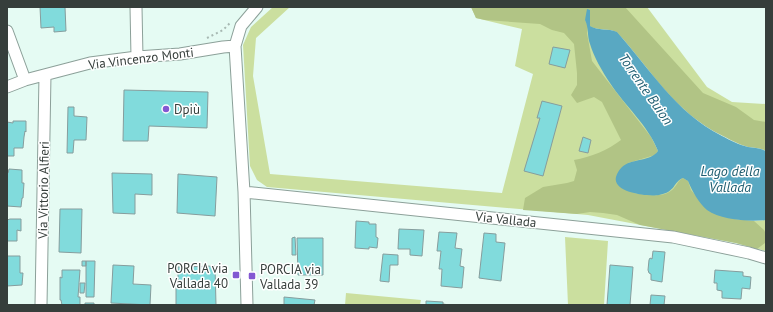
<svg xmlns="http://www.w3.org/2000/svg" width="773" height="312" font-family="'PT Sans',sans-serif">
<rect width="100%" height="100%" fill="#e5fbf3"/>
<!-- green -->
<path fill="#cbdf9f" d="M273,7h17l-34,31 -3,38 17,98 232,19 31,-119 -18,-8 7,-37 -46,-11 -5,-11h176l60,80 25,15 34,2v47l-155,-122 -17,-1 60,114 4,9 76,68 20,2 12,-1v31l-30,-8 -148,-28 -321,-28 -10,-7 -7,-14 -7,-121 8,-18z
M565,237l43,4 -4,64h-36z
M346,293l75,7 -1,5h-75z"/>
<!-- forest -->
<path fill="#b1c485" d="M471,7h154l78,86 33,14 18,13 12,2v29c-6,-3 -11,-3 -18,-4 -8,-2 -17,-7 -25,-11 -48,-23 -72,-66 -106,-104 -9,-4 -19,-1 -27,-6v-16l-5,10 3,6 -1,7 5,28 59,76 7,14 -3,4 -27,8 6,30c11,2 29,5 38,-3 5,-4 5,-9 11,-12l5,3 3,9 6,7 37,22 20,2 10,9 2,4 -1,9 -8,6 -21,-6 -96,-18 -23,-10 -14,-2 -13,-1 -13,2 -54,-4 2,-12 18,-11 24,-4 7,-2 3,-11 -3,-10c17,-3 34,-10 47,-20l-19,-38 -8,-5 -17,6 -6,-8 6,-10v-12l-3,-29 -10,-11 -12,-3 -12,-6 -55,-4 -9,-2z"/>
<!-- water -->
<path fill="#59a8c2" d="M587,9l3,1v16c8,5 18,2 27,6 34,38 58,80 105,104 8,4 17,9 26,11 6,1 12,1 18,4v69c-17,2 -45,0 -59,-10 -8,-7 -15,-19 -19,-29l-5,-3c-10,4 -7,14 -24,17 -10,2 -47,-2 -43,-18 1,-4 3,-7 6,-10 10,-9 28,-5 36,-16 -10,-26 -33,-45 -48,-68 -8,-12 -16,-26 -20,-39 -3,-8 -1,-16 -5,-24z"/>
<!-- building -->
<path fill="#81dbdc" stroke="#869d9d" d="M40,7h25l1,24 -12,1v-5l-13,1z
M553,47l17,3 -5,18 -16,-4z
M124,90l84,2 -1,36 -58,-2 -1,15h-25z
M542,101l20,5 -19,70 -19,-5 16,-53h-3z
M68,107h6v9l13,1 -1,23h-12l-1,13h-6z
M13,121h13v11l-1,-1 -1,6 -1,11h-9v8h-7v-34l6,1z
M583,137l8,3 -3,13 -9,-2z
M9,169l13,1v13h2l-1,15h-1l-1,9 -14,-1v-33h1z
M112,173l40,1v21l-17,-1v20l-22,-1z
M178,174l39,3 -2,39 -38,-3z
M60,209h22l-1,44 -22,-1z
M10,219h11v12l-4,-1v11h-10v-21z
M356,221l13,1v2h7v13l2,1 -1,10 -8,-1v2l-14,-1z
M399,229l25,1 -2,26 -12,-1v-6h-12z
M439,232l18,1 -2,15 7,1 -2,17 4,1 -2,21 -21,-2 1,-17h-3l2,-18h-4z
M484,233l12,1v8l9,1 -4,38 -22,-3z
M295,237l1,18h-4v-17z
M297,238h26v37h-25z
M653,251l12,1 -3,30 -11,-2v-6l-2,-1 -1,-3 1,-10 1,-2 2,1z
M383,254l15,1v10h-8l-1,17 -9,-1z
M7,256h13v17h3l-1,12 -15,1z
M82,261h4v5h-4z
M86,261h9l-1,36h-8z
M113,265l21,1 -1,18 18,1 -1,20 -39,-2z
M610,265l23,2 -3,38h-23z
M215,266l1,39h-40v-20h2v-18z
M62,270h18l-2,27h2v8h-18l-1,-5h-1v-23l2,1z
M715,270l28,2v4l8,1 -1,12 -8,-1 -1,11 -19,-1v-7l-5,-1v-7h-3z
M80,283h5l-1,10h-4z
M651,295l14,1 -1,9h-14z
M284,297l31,3 -1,5h-30z
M426,301l17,1v2l6,1h-23z
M85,303h9v2h-9z"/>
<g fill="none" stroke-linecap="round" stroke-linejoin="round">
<!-- street casing -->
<g stroke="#8ca099" stroke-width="13">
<path id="street" d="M136,7l1,50
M7,31l18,49
M7,87l18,-7 65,-17 47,-6 43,-3 43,-7 12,-1
M244,192l429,45 76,16 17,5
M41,305l4,-230
M247,305l-3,-113 -9,-146 6,-20 16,-19"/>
</g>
<!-- path -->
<path stroke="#a7b8b2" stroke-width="2" stroke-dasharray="2 3" stroke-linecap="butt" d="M207,38l16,-8 7,-7"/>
<!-- street -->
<use href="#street" stroke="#fff" stroke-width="11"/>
</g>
<!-- markers -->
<g fill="#8358d2" stroke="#fff" stroke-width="1.5">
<circle cx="166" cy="109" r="4"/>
<rect x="232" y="271" width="8" height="8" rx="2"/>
<rect x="248" y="272" width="8" height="8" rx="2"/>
</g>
<g text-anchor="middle" stroke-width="3" stroke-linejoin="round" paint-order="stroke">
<!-- street labels -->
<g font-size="13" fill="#363e3b" stroke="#fff">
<text transform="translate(141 58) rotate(-7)" y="5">Via Vincenzo Monti</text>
<text transform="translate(43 190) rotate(-89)" y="5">Via Vittorio Alfieri</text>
<text transform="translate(506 219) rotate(6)" y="5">Via Vallada</text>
</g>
<!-- poi labels -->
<g font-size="13" fill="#363e3b" stroke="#fff" text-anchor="start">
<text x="174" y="114">Dpiù</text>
<text x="228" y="273" text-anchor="end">PORCIA via<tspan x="228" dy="15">Vallada 40</tspan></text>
<text x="260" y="274">PORCIA via<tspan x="260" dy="15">Vallada 39</tspan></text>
</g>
<!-- water labels -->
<g font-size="14" font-style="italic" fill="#205f72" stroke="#fff">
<text transform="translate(646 89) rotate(55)" y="5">Torrente Buion</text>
<text x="730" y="176">Lago della<tspan x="730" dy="16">Vallada</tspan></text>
</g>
</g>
<!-- border -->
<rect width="773" height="312" fill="none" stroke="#363e3b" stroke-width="16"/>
</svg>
